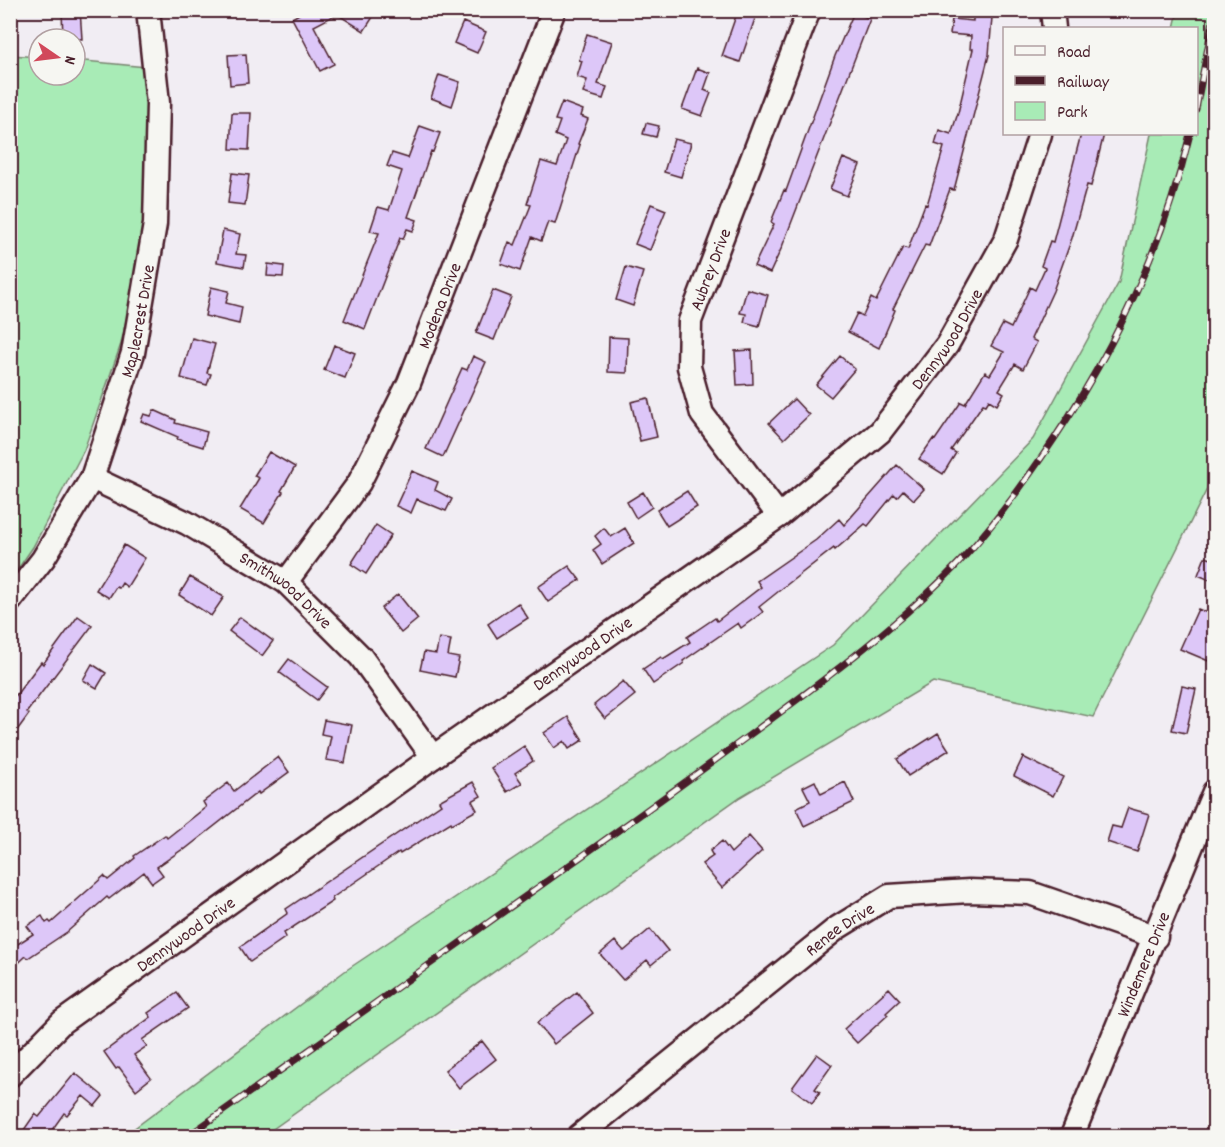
<svg xmlns="http://www.w3.org/2000/svg" width="1225" height="1147" font-family="Dekko,sans-serif">
<rect width="100%" height="100%" fill="#f1edf3"/>
<filter id="ink" filterUnits="userSpaceOnUse"><feTurbulence type="fractalNoise" baseFrequency=".0167" numOctaves="2"/><feDisplacementMap in="SourceGraphic" scale="12" xChannelSelector="R" yChannelSelector="G"/><feConvolveMatrix kernelMatrix="1 2 1 2 8 2 1 2 1" color-interpolation-filters="sRGB"/></filter>
<g filter="url(#ink)">
<!-- green -->
<path fill="#a8ebb6" stroke="#798570" stroke-width="1.5" d="M1178,11h36v424l-7,54 -114,228 -160,-35 -193,115 -477,339h-139l221,-165 488,-326 200,-206 86,-157 32,-148h45v-106h-22z
M10,55l29,2v18h36v-15l71,7 2,92 -8,97 -19,88 -37,106 -51,97 -22,32z"/>
<!-- building -->
<path fill="#ddc7f8" stroke="#4a1f2b" stroke-width="1.5" d="M62,10h18l2,29h-19z
M306,10h56l11,7 -9,14 -27,-17 -23,12 20,38 -14,7 -28,-53z
M738,10h20l-18,52 -18,-6z
M854,12l16,7 -88,228 -12,26 -16,-7 20,-42 -3,-2 13,-32 2,1 49,-135z
M973,15l19,2 -3,38 -35,135 -4,-1 -21,57 -4,-1 -32,64 2,1 -16,38 -31,-16 9,-19 6,3 8,-18 5,3 27,-54 5,2 17,-45 2,1 17,-58 -9,-3 4,-14 12,4 7,-21 15,-64h-3l1,-13 -21,-2 2,-15 21,2z
M463,22l23,10 -9,21 -23,-10z
M587,34l25,8 -14,42 9,3 -4,12 -20,-6 4,-13 -10,-3 5,-16 -3,-1z
M246,54l2,29 -18,2 -2,-30z
M697,68l13,5 -6,17 7,3 -9,23 -20,-7z
M439,75l21,7 -8,24 -21,-8z
M562,102l21,8 -2,6 7,3 -10,25 2,1 -25,79 -7,-2 -7,19 -9,-4 -12,34 -19,-7 8,-22 6,3 16,-40 -4,-1 14,-43 16,5 9,-26 -11,-5 5,-14 -5,-1z
M232,113h19l-2,37 -19,-1z
M646,123l13,3 -3,11 -13,-3z
M420,126l20,7 -7,19 -2,-1 -23,66 9,3 -4,11 -6,-2 -4,10 -3,-1 -35,91 -21,-9 35,-87 -9,-2 8,-24 11,3 13,-39 -15,-5 5,-13 16,5z
M1081,134h23l-13,52 -4,-1 -15,53 -19,53 -22,48 6,3 -14,27 -8,-5 -16,26 5,3 -7,12 -8,-5 -3,5 -3,-1 -32,46 5,3 -13,21 -24,-15 14,-20 2,1 26,-38 4,2 20,-32 5,3 14,-23 -13,-6 12,-22 8,4 19,-41 5,3 10,-22 -4,-2 9,-25 3,1z
M674,139l17,4 -10,34 -17,-5z
M843,158l17,7 -13,31 -17,-7z
M232,173l17,2 -4,30 -17,-2z
M651,204l15,6 -16,40 -15,-6z
M223,230l17,4 -4,20 10,1 -2,12 -27,-5z
M268,264l16,2 -1,11 -16,-1z
M626,267l17,5 -10,34 -17,-6z
M211,287l18,4 -3,12 16,4 -3,17 -34,-8z
M747,289l21,6 -9,31 -15,-4 2,-8 -6,-1z
M493,290l18,7 -17,43 -18,-7z
M609,337l19,1 -1,35 -19,-1z
M192,338l23,6 -8,29 4,1 -4,11 -26,-7z
M334,345l21,8 -10,25 -21,-8z
M752,350l1,34 -16,1 -2,-34z
M473,356l13,6 -43,95 -17,-8 36,-81 5,2z
M840,356l15,13 -24,28 -15,-12z
M648,398l9,39 -17,4 -9,-39z
M794,399l15,16 -25,24 -15,-16z
M154,410l22,10 -1,3 32,9 -4,15 -26,-8 1,-2 -37,-16 3,-7 7,2z
M269,452l26,15 -14,24 2,1 -19,31 -24,-14 19,-31 -5,-2z
M897,465l27,24 -10,11 -11,-10 -6,7 -3,-3 -26,32 -3,-2 -30,26 -1,-2 -45,35 -30,24 4,5 -22,16 -3,-5 -55,38 1,2 -31,21 -10,-15 18,-12 2,2 27,-17 -3,-5 28,-19 2,3 44,-34 -4,-6 59,-41 23,-21 5,6z
M412,471l26,11 -3,8 17,9 -6,12 -29,-12 -6,14 -15,-7z
M687,491l10,16 -30,19 -10,-16z
M643,492l9,15 -16,11 -9,-16z
M376,525l15,10 -25,39 -15,-10z
M604,528l7,9 14,-9 9,15 -32,21 -9,-14 8,-6 -6,-8z
M124,545l21,13 -18,29 -5,-4 -3,5 -3,-1 -7,11 -13,-8z
M1205,557l10,3v22l-17,-7z
M569,566l11,14 -32,22 -10,-15z
M190,577l34,20 -13,19 -32,-21z
M398,594l20,25 -17,14 -20,-25z
M518,603l10,15 -31,20 -9,-14z
M1198,609l17,7v38l-4,8 -31,-13z
M78,616l14,10 -65,86 2,2 -19,26v-37l31,-41 2,2z
M240,617l33,24 -11,15 -33,-25z
M439,638l12,2 -3,16 11,2 -4,19 -35,-7 4,-18 12,2z
M289,659l38,28 -10,13 -38,-28z
M92,664l14,9 -9,15 -14,-8z
M623,681l12,14 -30,24 -11,-14z
M1182,686l14,3 -10,44 -14,-3z
M568,717l15,23 -14,9 -5,-8 -10,7 -10,-15z
M324,720l28,5 -7,38 -19,-3 5,-24 -10,-2z
M938,733l11,17 -41,26 -11,-17z
M524,746l9,15 -18,12 7,10 -15,9 -16,-24z
M278,757l11,15 -30,22 -1,-2 -74,58 -1,-1 -26,18 6,8 -11,8 -8,-11 -35,27 -2,-2 -40,35 -39,26 -2,-2 -16,15v-22l23,-15 -6,-8 15,-10 4,7 3,-2 2,2 53,-47 4,4 27,-22 -1,-2 31,-21 2,3 39,-31 -3,-5 25,-19 6,8z
M1023,757l40,20 -10,19 -39,-20z
M815,781l6,13 24,-12 9,20 -50,24 -8,-18 14,-7 -7,-14z
M473,782l8,14 -9,5 5,9 -25,14 -1,-2 -51,32 -1,-2 -67,46 1,3 -49,32 2,4 -36,25 -10,-15 48,-34 -2,-4 155,-105 -2,-3z
M1128,808l21,6 -12,38 -30,-10 5,-16 9,2z
M749,836l13,15 -40,37 -20,-24 11,-8 -3,-5 12,-10 9,12z
M650,929l18,22 -17,14 -4,-5 -24,20 -23,-26 15,-13 9,10z
M889,988l11,12 -14,13 2,2 -31,28 -13,-14z
M577,992l16,21 -39,31 -17,-21z
M177,993l11,15 -46,32 5,6 -13,9 17,23 -15,12 -17,-23 -3,2 -12,-17 47,-35 -3,-4z
M482,1041l14,18 -37,29 -14,-18z
M817,1054l15,11 -17,24 5,3 -8,11 -20,-15z
M75,1073l28,23 -8,10 -12,-10 -16,19 -3,-2 -17,24h-28l16,-23 4,3z"/>
<g fill="none" stroke-linecap="round" stroke-linejoin="round">
<!-- minor casing -->
<g stroke="#4a1f2b" stroke-width="27">
<g id="minor">
<path d="M1052,10l2,18"/>
<path id="s1" d="M92,478l95,45 99,59 75,75 72,100"/>
<path id="s2" d="M779,516l-77,-102 -13,-47 1,-46 119,-311"/>
<path id="s3" d="M286,582l73,-99 50,-100 145,-373"/>
<path id="s4" d="M10,601l33,-42 49,-81 41,-125 22,-129 3,-121 -10,-93"/>
<path id="s5" d="M10,1075l52,-53 371,-265 346,-241 101,-84 67,-87 59,-106 34,-105"/>
<path id="s6" d="M579,1136l258,-208 52,-32 80,-5 61,2 126,44"/>
<path id="s7" d="M1072,1136l142,-344"/>
</g>
</g>
<!-- minor -->
<use href="#minor" stroke="#f6f6f2" stroke-width="22"/>
<!-- rail casing -->
<g stroke="#4a1f2b" stroke-width="7">
<path id="rail" d="M1196,109l18,-93
M188,1136c137,-97 274,-195 411,-292 54,-38 107,-77 160,-116 65,-48 129,-95 187,-152 41,-41 76,-89 108,-137 63,-94 110,-196 136,-305"/>
</g>
<!-- rail -->
<use href="#rail" stroke="#f6f6f2" stroke-width="4.5" stroke-dasharray="14" stroke-linecap="butt"/>
</g>
</g>
<g text-anchor="middle" stroke-width="4.5" stroke-linejoin="round" paint-order="stroke">
<!-- street labels -->
<g font-size="18" fill="#4a1f2b" stroke="#f6f6f2">
<text dy="6" stroke="none"><textPath href="#s2" startOffset="278">Aubrey Drive</textPath></text>
<text dy="6" stroke="none"><textPath href="#s3" startOffset="318">Modena Drive</textPath></text>
<text dy="6" stroke="none"><textPath href="#s4" startOffset="312">Maplecrest Drive</textPath></text>
<text dy="6" stroke="none"><textPath href="#s5" startOffset="1198">Dennywood Drive</textPath></text>
<text dy="6" stroke="none"><textPath href="#s1" startOffset="225">Smithwood Drive</textPath></text>
<text dy="6" stroke="none"><textPath href="#s5" startOffset="712">Dennywood Drive</textPath></text>
<text dy="6" stroke="none"><textPath href="#s6" startOffset="333">Renee Drive</textPath></text>
<text dy="6" stroke="none"><textPath href="#s5" startOffset="226">Dennywood Drive</textPath></text>
<text dy="6" stroke="none"><textPath href="#s7" startOffset="186">Windemere Drive</textPath></text>
</g>
</g>
<!-- margin -->
<rect width="1225" height="1147" fill="none" stroke="#f6f6f2" stroke-width="36"/>
<rect x="18" y="18" width="1189" height="1111" fill="none" stroke="#4a1f2b" stroke-width="2" filter="url(#ink)"/>
<!-- legend -->
<rect x="1003" y="27" width="195" height="108" fill="#f6f6f2" stroke="#b1a0a2" stroke-width="1.5"/>
<rect x="1015" y="46" width="30" height="9" fill="#f6f6f2" stroke="#b1a0a2" stroke-width="1.5"/>
<text x="1057" y="57" font-size="18" fill="#4a1f2b">Road</text>
<rect x="1015" y="76" width="30" height="9" fill="#4a1f2b" stroke="#b1a0a2" stroke-width="1.5"/>
<text x="1057" y="87" font-size="18" fill="#4a1f2b">Railway</text>
<rect x="1015" y="102" width="30" height="18" fill="#a8ebb6" stroke="#b1a0a2" stroke-width="1.5"/>
<text x="1057" y="117" font-size="18" fill="#4a1f2b">Park</text>
<!-- north arrow -->
<g transform="translate(57 57) rotate(104)"><circle r="28" fill="#f6f6f2" stroke="#b1a0a2" stroke-width="1.5"/>
<path d="M0-4.5L10 22L0 15L-10 22Z" fill="#d1495b"/>
<text y="-9" font-size="16" font-weight="bold" text-anchor="middle" fill="#4a1f2b">N</text>
</g>
</svg>
